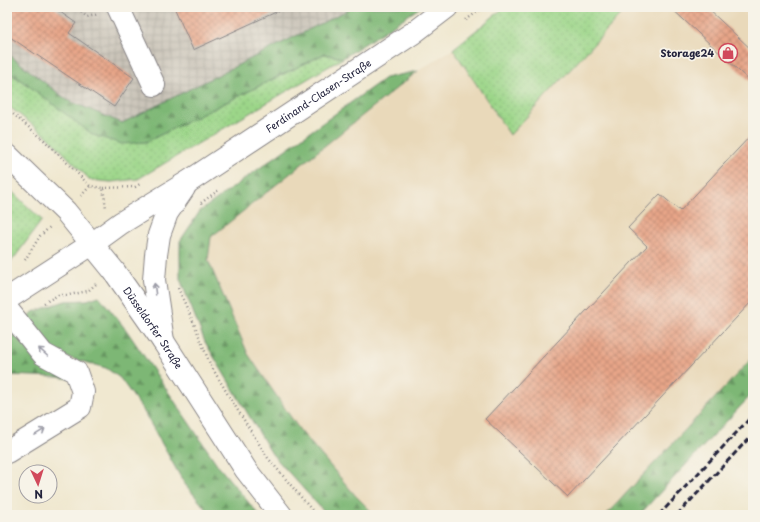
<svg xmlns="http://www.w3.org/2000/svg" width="760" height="522" font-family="'Playpen Sans',sans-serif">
<defs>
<pattern id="industrial-grid" width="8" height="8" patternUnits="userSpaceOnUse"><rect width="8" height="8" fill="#c9c3b8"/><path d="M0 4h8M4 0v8" fill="none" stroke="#aca79f"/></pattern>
<pattern id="grass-dots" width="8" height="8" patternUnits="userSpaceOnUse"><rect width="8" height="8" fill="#9cd689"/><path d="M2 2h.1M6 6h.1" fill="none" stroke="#86b777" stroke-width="1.8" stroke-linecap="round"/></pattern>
<pattern id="forest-firs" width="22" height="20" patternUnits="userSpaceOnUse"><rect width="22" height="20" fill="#7db775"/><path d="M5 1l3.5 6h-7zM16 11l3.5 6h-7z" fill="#669461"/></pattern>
<pattern id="building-cross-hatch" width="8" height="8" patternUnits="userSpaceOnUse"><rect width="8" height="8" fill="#e7a588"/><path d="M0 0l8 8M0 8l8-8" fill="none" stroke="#bb8670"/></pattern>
</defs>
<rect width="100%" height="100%" fill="#f7f3e8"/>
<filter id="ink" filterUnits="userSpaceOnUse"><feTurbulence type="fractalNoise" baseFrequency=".025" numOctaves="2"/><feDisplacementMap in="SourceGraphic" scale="8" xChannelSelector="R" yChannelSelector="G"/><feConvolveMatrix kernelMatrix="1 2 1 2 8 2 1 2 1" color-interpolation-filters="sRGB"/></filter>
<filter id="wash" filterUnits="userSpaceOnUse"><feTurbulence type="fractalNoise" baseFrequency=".012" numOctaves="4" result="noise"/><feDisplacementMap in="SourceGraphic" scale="16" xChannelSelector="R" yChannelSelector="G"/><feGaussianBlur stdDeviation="0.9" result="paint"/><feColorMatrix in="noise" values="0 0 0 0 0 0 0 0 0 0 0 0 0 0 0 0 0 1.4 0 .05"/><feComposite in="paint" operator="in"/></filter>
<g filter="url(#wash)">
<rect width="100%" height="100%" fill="#f0e8d0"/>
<!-- built -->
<path fill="#e9d9ba" d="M628,7h125v350l-147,158h-231l-20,-20 -56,-66 -51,-75 -40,-94 3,-23 207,-166 35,-22 57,85z"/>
<!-- industrial -->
<path fill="url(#industrial-grid)" d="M7,7h347l-232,116 -55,-23 -60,-47z"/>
<!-- grass -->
<path fill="url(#grass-dots)" stroke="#5f7c62" d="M505,7h123l-118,128 -57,-86z
M324,54l19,4 -205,121 -27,3 -21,-2 -42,-43 -41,-32v-34l22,15 117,56z
M7,187l35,33 -27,37 -8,9z"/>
<!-- forest -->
<path fill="url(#forest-firs)" stroke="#506c58" d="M354,7h67l-78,51 -19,-4 -178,88 -24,2 -29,-9 -64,-49 -22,-15v-18l60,47 55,23z
M418,71l-207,166 -3,23 40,94 51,75 56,66 20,20h-48l-55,-61 -67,-112 -25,-63v-38l20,-30 185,-133z
M99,296l28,35 92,136 40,48h-48l-27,-32 -41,-73 -23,-32 -14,-10 -58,-16 -23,-31 8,-9 32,-11 22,-1z
M7,331l4,2 59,46 -13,-2 -50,-2z
M753,357v36l-114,122h-33z"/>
<g id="blocks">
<!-- building -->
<path fill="url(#building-cross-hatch)" d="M7,7h46l23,16 -7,10 65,45 -20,29 -107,-72z
M174,7h113l-94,43z
M670,7h36l47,44v33z
M753,133v167l-185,197 -83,-78 162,-173 -19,-18 32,-34 20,17z"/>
</g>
</g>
<g filter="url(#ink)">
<use href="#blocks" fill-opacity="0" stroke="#898586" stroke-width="1"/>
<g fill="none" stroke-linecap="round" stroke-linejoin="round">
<!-- minor casing -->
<g stroke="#898586" stroke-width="24">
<g id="minor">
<path d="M118,7l36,78"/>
<path id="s1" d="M7,299l85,-55 29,-21 67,-41 225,-149 34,-26"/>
<path d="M7,309l36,45 33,18 7,20 -3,15 -73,45"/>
<path d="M163,341l-9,-61 2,-25 3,-20 8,-22 17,-25"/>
</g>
</g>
<!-- major casing -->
<g stroke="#898586" stroke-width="24">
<g id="major">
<path id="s2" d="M7,155l59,57 48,59 49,70 83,129 35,45"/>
</g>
</g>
<!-- path -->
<path stroke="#898586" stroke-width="2.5" stroke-dasharray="1 3" stroke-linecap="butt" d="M75,7l12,10 12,-3
M466,20l18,-13
M7,109l37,31 46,46 13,2 3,20
M103,188l32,-1 5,-3
M81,196l9,-10
M201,203l19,-14
M25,260l15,-24 11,-10
M178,288l17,38 15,38 20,34 38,60 48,57
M44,303l14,-8h11l19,-4 8,-7"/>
<!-- minor -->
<use href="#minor" stroke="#fff" stroke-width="22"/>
<!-- major -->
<use href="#major" stroke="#fff" stroke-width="22"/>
<!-- rail -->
<path stroke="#22223b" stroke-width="3" stroke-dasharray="6 3" stroke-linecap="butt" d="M659,515l94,-100
M677,515l76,-81"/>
</g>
<!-- one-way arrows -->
<defs><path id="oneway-shaft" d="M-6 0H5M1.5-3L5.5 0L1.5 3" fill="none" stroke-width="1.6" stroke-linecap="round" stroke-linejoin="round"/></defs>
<g stroke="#9c9ca7">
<use href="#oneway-shaft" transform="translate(155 289) rotate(-97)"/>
<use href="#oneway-shaft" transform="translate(43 352) rotate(-138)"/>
<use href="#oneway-shaft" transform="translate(40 432) rotate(-32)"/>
</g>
</g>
<!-- icons -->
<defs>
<g id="shop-ring" transform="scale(1)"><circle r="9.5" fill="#f7f3e8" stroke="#d1495b" stroke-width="1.5"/><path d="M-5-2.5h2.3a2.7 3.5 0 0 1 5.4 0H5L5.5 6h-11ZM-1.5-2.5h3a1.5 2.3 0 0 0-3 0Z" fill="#d1495b"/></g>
</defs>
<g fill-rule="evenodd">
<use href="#shop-ring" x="728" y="53"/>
</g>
<g text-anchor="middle" stroke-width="3.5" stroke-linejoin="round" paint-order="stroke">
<!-- poi labels -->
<g font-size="10" font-weight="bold" fill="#22223b" stroke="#f7f3e8" text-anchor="end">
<text x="714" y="57">Storage24</text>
</g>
<!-- street labels -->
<g font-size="10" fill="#22223b" stroke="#f7f3e8">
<text dy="4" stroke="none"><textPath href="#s1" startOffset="372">Ferdinand-Clasen-Straße</textPath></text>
<text dy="4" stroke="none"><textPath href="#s2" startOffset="227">Düsseldorfer Straße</textPath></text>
</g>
</g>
<!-- margin -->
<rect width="760" height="522" fill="none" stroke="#f7f3e8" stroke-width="24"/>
<!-- north arrow -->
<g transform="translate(38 484) rotate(176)"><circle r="19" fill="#f7f3e8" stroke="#a29fa3"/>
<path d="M0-3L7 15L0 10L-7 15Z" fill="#d1495b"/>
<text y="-6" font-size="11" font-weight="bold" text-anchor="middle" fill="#22223b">N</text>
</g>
</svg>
